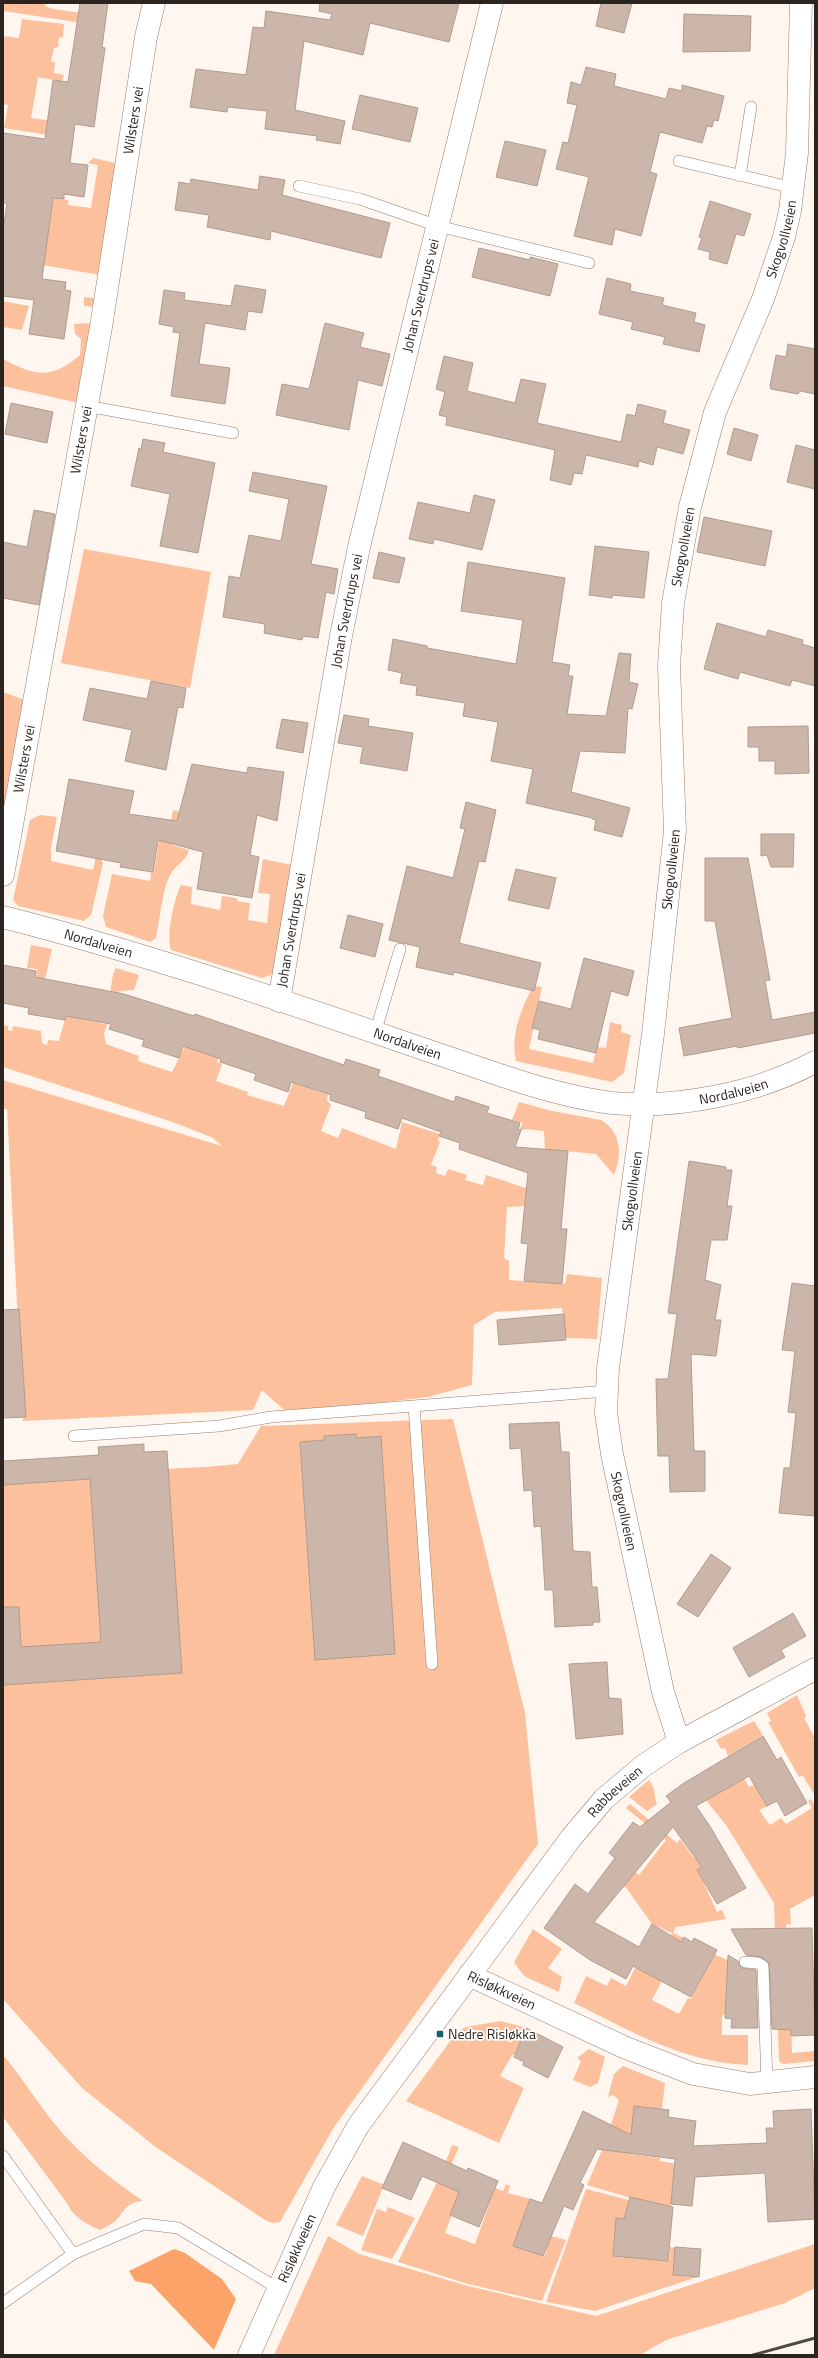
<svg xmlns="http://www.w3.org/2000/svg" width="818" height="2358" font-family="'Titillium Web',sans-serif">
<rect width="100%" height="100%" fill="#fff6f0"/>
<!-- green -->
<path fill="#fcc19c" d="M3,3h42v3l8,3 51,7 -2,10 -99,-15z
M22,19l42,5 -1,13 -4,1 -1,9 -4,1 -3,14h4l-1,11 10,2 -2,6 -26,-4 2,1 -7,40 31,4 -2,15 -56,-9 4,-23 -5,-1v-68l16,2z
M93,158l26,6 -19,111 -57,-10 -8,-69 33,4v5l23,3 7,-43 -10,-2z
M84,297l20,2 -21,105 -80,-18v-27c32,17 48,21 77,-4l1,-16 -6,-5 -1,-10 18,-1 3,-16 -11,-1z
M3,301l26,5 -7,24 -19,-3z
M84,549l127,23 -21,116 -129,-25z
M3,692l27,10 -26,104h-1z
M173,810l7,2 -8,33 17,5c-2,10 -12,14 -17,22 -10,15 -12,48 -16,66l-6,4 -44,-15 -3,-11 9,-42 38,7 1,-9h3l8,-51h9z
M40,815l17,2 -6,31v13l42,9 9,-42 -2,30 3,5 -12,52 -7,6 -66,-15 -5,-6 17,-80z
M263,859l29,6 -17,103 -4,7 -9,3 -91,-28c-5,-15 3,-51 10,-65l11,2 -1,17 29,6 2,-14 15,2v3l13,2 -2,17 19,3 3,-29 -12,-1z
M31,945l21,4 -7,30 -9,-2 1,-8 -10,-1z
M116,968l23,7 -5,15 -15,1 -15,43 2,10 33,12 -1,5 34,11 13,-26 34,10 -2,6 5,2 -6,17 32,11 -1,3 37,11 9,-23 35,12 -1,5 4,5 -10,26 17,7 4,-10 54,21 6,-27 38,12 -2,7 2,1 -9,23 6,2 -1,6 9,3 3,-7 19,6 -2,5 18,5 3,-10 46,15 -7,16 -18,1 -3,51 5,3v19l56,4 2,-10 35,4 -5,61 -31,-1 -4,-30 -67,4 -21,13 -2,60 -44,12 -91,11 -53,2 -22,-20 -9,20 -230,11 -16,-312h-4v-29l219,66 -9,-8 -40,-16 -170,-55v-42l5,1v4l4,1 1,-5 28,5 1,12 5,2 1,-5 11,1 7,-26 39,9 8,-50z
M533,986l9,1 -13,62 64,14 4,-16 9,1 4,-26 12,3 -1,7 10,3 -7,38 -12,9 -96,-21c-6,-25 5,-52 17,-75z
M519,1102l33,9 49,9c21,12 21,35 13,55l-18,-21 -51,-5 -1,-18 -18,-2 -7,2 4,-8 -11,-3z
M453,1419l72,294 13,131 -204,283 -54,95 -7,1 -8,-3 -108,-72 -75,-60 -79,-89v-522l202,-10 33,-3 23,-38z
M797,1695l9,21 -2,2 11,20 -2,2 2,4v52l-12,-20 -4,1 -31,-55 3,-1 -4,-8z
M754,1721l9,14 -35,21 -3,-8 -4,1 -5,-9z
M744,1778l5,9 6,-3 13,22 -9,4 11,15 11,-7 5,6 26,-16 -4,-7 3,-2 4,7v89l-25,14 1,16 -4,-1 -2,5 5,57 2,67 23,-2v10l-32,3 -4,-3 -5,-158 -48,-78 -22,-27z
M649,1780c8,11 4,14 8,24l-10,7 -18,-14z
M630,1804l47,39 3,-4 14,19 6,-4 7,11 -9,5 19,42 5,-2 4,9 -50,8 -3,6 11,5 -32,62 27,14 9,-16 3,1 23,-45 18,8 -5,52 -5,1v20h26v30c-66,-3 -117,-34 -174,-62l12,-27 21,10 4,-8 15,8 16,-32 19,1 11,-22 -20,-9 -25,-35 -12,-11 12,-13 12,10 27,-35 -40,-32z
M533,1929l29,20 -14,19 14,9 -3,15 -35,-16 -10,-14z
M500,2021l28,7 -14,27h-2l-12,21 24,12 -25,55 -93,-42 51,-69 9,-5z
M589,2049l16,8 -7,26 -8,4 -17,-7 8,-19 -4,-3z
M3,2055c18,21 33,45 50,67 26,32 56,56 90,79 -20,2 -17,11 -29,21 -4,3 -10,6 -14,8 -14,-6 -27,-13 -33,-27l-64,-86z
M623,2066l42,17 -3,26 -27,-3 -5,48 30,4v3l17,3 -5,40 -4,5 -81,-24 18,-42 14,-43 -6,-5 -5,2 6,-23z
M452,2145l7,2 -15,34 17,10 -16,42 30,11 20,-56 8,3 3,-7 4,2 -2,7 23,6 -17,47 30,11 7,-21 15,4 -24,61 -74,-17 -70,-22 44,-90z
M362,2176l22,9 -21,51 -27,-11z
M586,2189l43,11 -14,56 54,5 1,-14 6,1v28l21,1 -102,34 -49,-9z
M388,2207l27,11 -23,41 -31,-9 16,-41 9,3z
M328,2236l31,18 109,32 128,30 219,-72v44l-30,15 -119,37 -26,15h-366z"/>
<!-- forest -->
<path fill="#fba369" d="M174,2249l11,4 37,26 14,20 -22,51 -63,-66 -16,-3 -6,-10z"/>
<!-- building -->
<path fill="#ccb6a9" stroke="#b19c8f" d="M80,3h28l-6,44 3,1 -11,79 -19,-3 -5,39 18,2 -4,32 -20,-3v5l-11,-1 -11,81 24,3 -1,8 6,1 -7,48 -35,-5 5,-34 -31,-4v-65l4,-28h-4v-70l42,6 8,-59 15,2z
M320,3h139l-10,39 -79,-19 -7,32 -59,-14 -9,69 50,11 -5,23 -24,-4 1,-4 -52,-7 2,-18 -39,-4 -1,5 -37,-5 6,-38 50,6 7,-48 11,1 2,-17 64,9 2,-6 -13,-3z
M601,3h31l-8,30 -28,-7z
M684,14l67,2 -1,35 -67,1z
M586,67l30,7 -2,12 52,13 3,-11 13,3v-6l42,11 -6,25 -4,-1 -2,7 -5,-1 -5,17 -42,-11 -10,40 7,2 -16,62 -26,-7 -3,16 -38,-9 15,-59 -33,-8 7,-27 5,1 9,-38 -10,-2 4,-21 10,3z
M360,95l58,13 -8,34 -58,-13z
M505,141l41,9 -9,36 -41,-9z
M260,176l25,4 -3,15 108,28 -9,35 -110,-27 -1,9 -63,-13 2,-12 -34,-5 4,-28 11,2 1,-5 67,11z
M710,201l41,13 -7,22 -8,-2 -9,30 -18,-5 1,-7 -12,-3 4,-11 -3,-1z
M479,248l51,12v-3l28,7 -8,32 -78,-19z
M607,278l24,6 -1,7 34,7 -2,7 34,8 -2,9 11,3 -6,27 -36,-8 2,-7 -34,-8 2,-7 -34,-8z
M235,285l31,5 -4,23 -14,-2 -3,19 -40,-7 -6,41 31,4 -5,36 -54,-8 9,-63 -7,-1 1,-5 -15,-3 5,-34 21,3 -1,7 47,6z
M325,323l39,10 -4,14 30,7 -8,32 -24,-6 -9,50 -73,-15 6,-31 27,5z
M788,344l27,5v45l-15,-3 -2,3 -27,-5 -1,-3 6,-31 10,2z
M444,356l29,7 -6,28 48,12 6,-24 25,5 -9,39 84,19 6,-28 8,2 3,-12 28,7 -3,12 27,7 -7,24 -26,-7 -4,18 -14,-4 -1,6 -52,-12 -4,19 -8,-1 -3,12 -21,-5 5,-30 -109,-25 1,-8 -8,-2 6,-23 -9,-3z
M11,403l42,9 -6,31 -42,-9z
M734,428l24,7 -7,26 -24,-7z
M143,439l22,4 -2,9 52,11 -17,90 -38,-7 10,-52 -39,-8 8,-38 2,1z
M796,445l19,5v39l-28,-7z
M253,472l74,14 -16,78 27,5 -4,25 -8,-2 -8,46 -15,-2 -1,4 -38,-7 1,-9 -42,-7 6,-41 11,2 9,-43 32,6 8,-42 -40,-8z
M474,495l21,5 -13,50 -48,-11 -1,5 -24,-5 9,-37 52,11z
M34,510l21,4 -16,91 -36,-7v-56l24,5z
M704,517l68,14 -7,35 -68,-14z
M595,546l54,6 -5,46 -32,-3v3l-23,-3z
M379,552l26,6 -6,25 -26,-5z
M468,562l97,16 -13,84 18,3 -2,11h5l-6,38 39,2 13,-63 12,1 -2,28 9,2 -6,25 -4,-1 -3,45 -45,-2 -9,41 59,16 -8,29 -28,-7 2,-10 -4,-1v-1l-66,-15 7,-34 -42,-8 7,-39 -35,-6 2,-13 -49,-8 1,-9 -17,-3 2,-10 -14,-3 5,-31 34,7v2l89,16 7,-44 -62,-9z
M717,623l49,14 2,-7 35,10 -1,4 13,4v38l-23,-6 -2,6 -50,-14 -2,7 -34,-10z
M151,681l35,7 -3,20 -5,-1 -12,63 -41,-9 7,-31 -49,-10 7,-32 57,11z
M344,715l25,4 -1,7 45,7 -6,38 -47,-8 3,-16 -25,-4z
M282,719l26,4 -5,30 -27,-5z
M808,726l1,47 -34,1v-13h-16v-14h-11v-20z
M192,764l55,9 1,-6 36,5 -7,49 -20,-6 -7,40 9,2 -7,41 -55,-9 6,-37 -45,-12 -5,32 -33,-5 1,-4 -65,-12 13,-72 65,12 -5,23 48,7z
M466,802l30,8 -11,52 -6,-1 -20,82 82,20 -7,28 -80,-19 -1,3 -37,-8 4,-20 -31,-7 18,-74 46,12 12,-49 -5,-1z
M761,834h33l-1,33h-22l-4,-12 -6,1z
M705,858h43l22,122 -5,1 7,39 43,-8v21l-77,15 -1,-2 -53,10 -5,-28 53,-10 -17,-97h-10z
M516,869l40,9 -7,31 -41,-9z
M348,915l35,9 -8,33 -35,-9z
M584,958l50,13 -6,25 -17,-5 -15,62 -58,-14 2,-9 -8,-2 7,-27 32,8z
M3,965l33,6 -1,6 89,17 70,22 1,-2 149,51 2,-6 34,11 -2,6 76,26 2,-6 33,11 -2,6 33,10 -2,7h3l-6,17 53,4 -7,78h6l-5,55 -38,-3 4,-37 -7,-1 7,-70 -69,-24 1,-6 -21,-7 2,-4 -39,-14 -4,11 -33,-11 1,-6 -36,-12 1,-5 -40,-13 -3,10 -34,-12 2,-6 -36,-12 1,-3 -38,-13 -4,12 -37,-12 2,-6 -35,-11 2,-5 -45,-8 -1,4 -37,-6 1,-6 -26,-5z
M689,1161l37,6v3h6l-5,36h5l-5,34h-16l-6,40 16,5 -6,35h6l-5,36 -25,-2 3,97h11v40l-35,1 -1,-36h-11l-2,-77h12l9,-65 -9,-1z
M792,1283l23,3v230l-36,-3 5,-45h6l6,-55 -8,-1 7,-61 -13,-1z
M19,1309l7,108 -23,1v-108z
M564,1314l2,26 -67,5 -2,-25z
M559,1422l2,28 1,2h7l4,99 17,1 2,35h5l3,35h-7v3l-38,2 -2,-37h-8l-4,-64 -7,1 -2,-37 -8,1 -3,-43 -11,1 -1,-25z
M356,1434l1,4 24,-2 14,218 -80,6 -15,-218 24,-2v-4z
M144,1444v8l23,-1 15,222 -179,12v-78h16l2,40 80,-5 -11,-163 -87,6v-24l96,-6 -1,-8z
M711,1554l20,14 -33,49 -21,-13z
M793,1613l13,23 -25,14 4,7 -36,20 -16,-29z
M607,1662l2,36 12,1 2,35 -47,5 -7,-75z
M763,1736l14,24 4,-3 26,46 -22,13 -8,-15 -10,5 -18,-30 -53,30 15,22 35,60 -29,16 -20,-34 5,-3 -29,-40 -79,95 45,25 13,-23 29,18 3,-5 8,5 2,-4 23,12 -26,47 -58,-31 -7,13 -36,-19 -46,-32 31,-44 13,10 27,-36 -6,-5 24,-31 7,5 31,-25 -5,-6 18,-13z
M812,1928l3,107 -24,1v-6l-19,-1 -3,-66 -8,-6 -15,-2 -15,-26z
M728,1955l10,6 3,7 15,2 2,58h-27l1,-9 -7,-1z
M526,2028l37,19 -15,31 -25,-13 1,-3 -10,-5z
M634,2106l35,4 -1,7 28,4 -3,25 74,-3 -1,-15h8l-1,-17 38,-2 4,110 -47,3 -3,-49 -70,4 -3,29 -21,-2 4,-45 -78,-10 -17,34 4,2 -11,25 -9,-4 -21,50 -30,-10 17,-47 12,4 41,-92 48,24z
M403,2142l64,29 1,-3 30,13 -19,46 -29,-12 9,-23 -37,-16 -11,24 -29,-12z
M630,2197l43,10 -5,54 -55,-5 3,-38 8,1z
M675,2247l26,2 -2,28 -26,-2z"/>
<g fill="none" stroke-linecap="round" stroke-linejoin="round">
<!-- lane casing -->
<g stroke="#937f72" stroke-width="12">
<path id="lane" d="M679,161l115,27
M740,176l11,-69
M299,186l61,13 78,27 151,37
M87,406l146,27
M375,1033l25,-84
M414,1406l18,258
M74,1436l145,-10 52,-9 336,-26
M745,1962l13,1 5,3 4,117
M3,2156l70,98 71,-30 34,4 101,61
M3,2303l70,-49"/>
</g>
<!-- street casing -->
<g stroke="#937f72" stroke-width="23">
<g id="street">
<path id="s1" d="M3,875l98,-548 45,-290 8,-34"/>
<path id="s2" d="M3,917c173,44 342,106 512,163 31,10 64,19 97,23 66,6 145,-10 203,-41"/>
<path id="s3" d="M279,1001l62,-365 18,-89 133,-544"/>
<path id="s4" d="M679,1742l-16,-50 -51,-238 -6,-41 2,-45 45,-334 22,-203 -6,-165 4,-63 17,-96 25,-95 48,-113 21,-62 6,-26 7,-58 4,-150"/>
<path id="s5" d="M469,1975l157,73 67,26 57,10 65,-7"/>
</g>
</g>
<!-- secondary casing -->
<g stroke="#937f72" stroke-width="23">
<g id="secondary">
<path id="s6" d="M249,2355l75,-168 34,-61 213,-288 33,-39 39,-33 36,-24 136,-73"/>
</g>
</g>
<!-- lane -->
<use href="#lane" stroke="#fff" stroke-width="11"/>
<!-- street -->
<use href="#street" stroke="#fff" stroke-width="22"/>
<!-- secondary -->
<use href="#secondary" stroke="#fff" stroke-width="22"/>
<!-- rail -->
<path stroke="#504843" stroke-width="3" d="M753,2355l62,-17"/>
</g>
<!-- markers -->
<rect fill="#146369" stroke="#fff" stroke-width="1.5" x="436" y="2030" width="8" height="8" rx="2"/>
<g text-anchor="middle" stroke-width="3.5" stroke-linejoin="round" paint-order="stroke">
<!-- street labels -->
<g font-size="14" fill="#2c241f" stroke="#fff">
<text dy="5" stroke="none"><textPath href="#s1" startOffset="766">Wilsters vei</textPath></text>
<text dy="5" stroke="none"><textPath href="#s4" startOffset="1533">Skogvollveien</textPath></text>
<text dy="5" stroke="none"><textPath href="#s3" startOffset="720">Johan Sverdrups vei</textPath></text>
<text dy="5" stroke="none"><textPath href="#s1" startOffset="442">Wilsters vei</textPath></text>
<text dy="5" stroke="none"><textPath href="#s4" startOffset="1209">Skogvollveien</textPath></text>
<text dy="5" stroke="none"><textPath href="#s3" startOffset="396">Johan Sverdrups vei</textPath></text>
<text dy="5" stroke="none"><textPath href="#s1" startOffset="118">Wilsters vei</textPath></text>
<text dy="5" stroke="none"><textPath href="#s4" startOffset="885">Skogvollveien</textPath></text>
<text dy="5" stroke="none"><textPath href="#s3" startOffset="72">Johan Sverdrups vei</textPath></text>
<text dy="5" stroke="none"><textPath href="#s2" startOffset="99">Nordalveien</textPath></text>
<text dy="5" stroke="none"><textPath href="#s2" startOffset="424">Nordalveien</textPath></text>
<text dy="5" stroke="none"><textPath href="#s2" startOffset="760">Nordalveien</textPath></text>
<text dy="5" stroke="none"><textPath href="#s4" startOffset="561">Skogvollveien</textPath></text>
<text transform="translate(624 1511) rotate(78)" y="5">Skogvollveien</text>
<text dy="5" stroke="none"><textPath href="#s6" startOffset="676">Rabbeveien</textPath></text>
<text dy="5" stroke="none"><textPath href="#s5" startOffset="36">Risløkkveien</textPath></text>
<text dy="5" stroke="none"><textPath href="#s6" startOffset="117">Risløkkveien</textPath></text>
</g>
<!-- poi labels -->
<g font-size="14" fill="#2c241f" stroke="#fff" text-anchor="start">
<text x="448" y="2039">Nedre Risløkka</text>
</g>
</g>
<!-- border -->
<rect width="818" height="2358" fill="none" stroke="#2c241f" stroke-width="8"/>
</svg>
